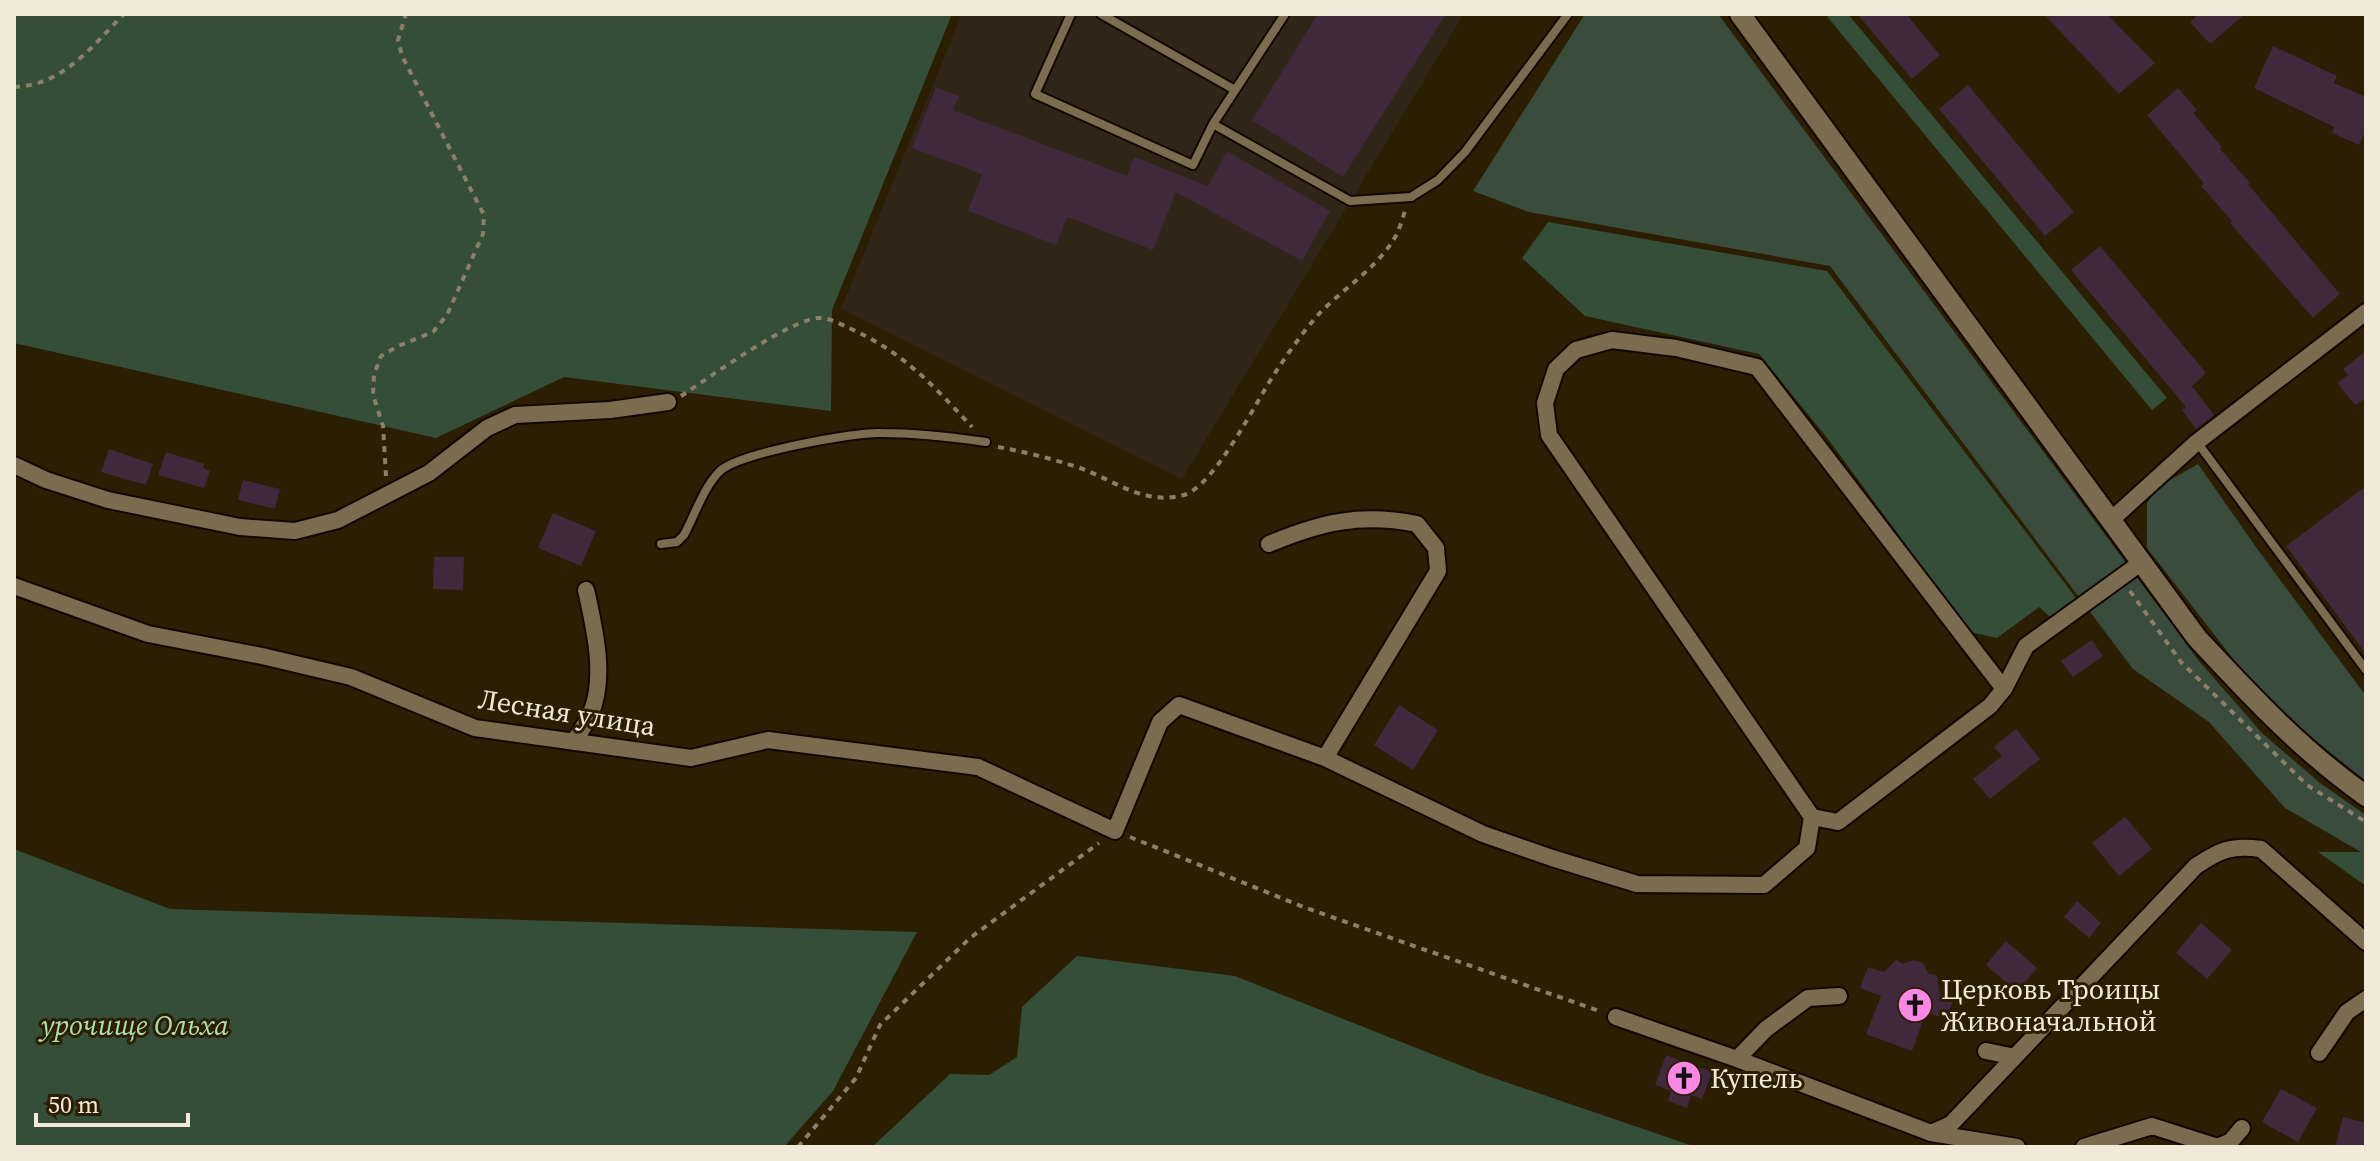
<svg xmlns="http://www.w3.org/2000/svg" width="2380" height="1161" font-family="'Source Serif 4',serif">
<rect width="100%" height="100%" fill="#2b1e02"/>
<!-- commercial -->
<path fill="#312517" d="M962,14h502l-282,465 -341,-170z"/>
<!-- green -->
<path fill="#3a4c3c" d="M1585,14h133l481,647 63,72 58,50 46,32v40l-81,-47 -76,-86 -76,-53 -303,-403 -301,-54 -56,-21z
M2198,464l60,86 108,146v85l-60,-48 -65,-64 -94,-121v-45l11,-16z"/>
<!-- forest -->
<path fill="#354e38" d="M14,14h938l-120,296 -1,101 -267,-34 -128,61 -422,-95z
M1825,14h23l319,384 -15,12z
M1548,222l279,49 249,327 -26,19 -11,-10 -42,31 -27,-6 -142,-193 -69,-85 -174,-38 -63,-58z
M14,849l156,60 747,23 -84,159 -49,56h-770z
M2318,852h43l5,3v31z
M1077,956l158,20 247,98 214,73h-824l78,-73 39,1 28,-18 5,-50z"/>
<!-- building -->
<path fill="#40283d" d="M1318,14h128l-103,163 -91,-57z
M1857,14h49l34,41 -28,24z
M2044,14h63l48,49 -36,31z
M2199,14h46l-35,30 -20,-22z
M2273,46l64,30 -3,7 32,14v33l-7,15 -27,-12 2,-6 -80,-39z
M1968,85l106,127 -29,24 -106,-127z
M936,87l23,9 -6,14 174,66 7,-19 74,29 19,-35 103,60 -28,50 -126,-69 -23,58 -86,-33 -11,28 -88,-34 14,-37 -70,-26z
M2178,88l19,22 -4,3 29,34 -2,2 30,34 -2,1 92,110 -27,24 -83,-95 2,-2 -31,-35 3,-3 -57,-68z
M2100,246l106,127 -14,13 22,29 -18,14 -14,-19 4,-3 -115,-137z
M2366,351v47l-11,7 -18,-22 11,-8 -5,-6z
M109,449l44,15 -7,21 -45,-13z
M166,452l38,12 -1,4 7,3 -6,17 -46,-13z
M243,480l37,9 -5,20 -37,-9z
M2366,486v168l-80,-108z
M553,513l43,18 -15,35 -43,-18z
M434,557h30l-1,33 -30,-1z
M2092,640l11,16 -30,21 -12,-16z
M1399,705l39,25 -25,40 -39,-25z
M2016,729l24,30 -50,40 -17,-20 29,-23 -8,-9z
M2125,817l27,32 -33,27 -27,-33z
M2077,901l24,22 -12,15 -25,-21z
M2201,923l31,27 -25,29 -31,-26z
M2006,941l31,27 -20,24 -31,-27z
M1896,960l7,4 11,-4 9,3 6,11 8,1 2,18 15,6 -8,20 -20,-7 -14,39 -46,-17 15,-38 -21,-8 8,-21 16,5z
M1666,1055l46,17 -10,27 -11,-4 -4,13 -19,-7 3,-10 -16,-6z
M2281,1089l36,19 -19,34 -36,-20z
M2343,1117l23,6v24h-31z"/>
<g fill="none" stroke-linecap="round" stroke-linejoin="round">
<!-- lane casing -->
<g stroke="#130700" stroke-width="12">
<path id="lane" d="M1071,14l-36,80 158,71 20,-41
M1101,14l134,76
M1285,14l-72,110 137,77 61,-4 27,-17 27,-28 103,-138
M2197,442l169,228
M661,544l16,-2 7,-7c11,-20 19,-47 36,-64 20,-18 133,-39 161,-38 36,0 70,4 105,9"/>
</g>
<!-- street casing -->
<g stroke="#130700" stroke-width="20">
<path id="street" d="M14,465l32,15 62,20 132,27 55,4 43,-11 91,-47 58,-45 28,-13 95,-5 58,-8
M2111,520l86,-78 169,-130
M1269,544c52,-22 92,-31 148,-20l19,24 2,23 -113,187
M14,586l134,48 114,22 89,21 124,51 216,30 77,-18 210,27 137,64 45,-109 19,-17 146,53 158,76 69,24 85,26 127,1 43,-37 5,-31 -263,-382 -4,-32 11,-34 20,-19 36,-10 64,8 81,19 247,322 -14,17 -152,116 -26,-5
M2004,689l22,-43 116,-84
M574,742c5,-9 12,-18 16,-27 17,-36 4,-89 -4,-125
M1616,1017l121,42 194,74 86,14
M1986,1051l29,6
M2319,1053l28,-41 19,-13
M1737,1059l29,-30 42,-31 31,-2
M1931,1133l20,-9 245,-258c24,-16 35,-21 65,-17l105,93
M2084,1147l68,-21 66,21 13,-6 11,-13"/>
</g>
<!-- secondary casing -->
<g stroke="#130700" stroke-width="24">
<path id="secondary" d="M1740,14l457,624c55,59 103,111 169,158"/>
</g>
<!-- path -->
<path stroke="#8a7f69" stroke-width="4" stroke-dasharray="6 6" stroke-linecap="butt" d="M14,87c50,-2 77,-40 110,-73
M681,396c26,-17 112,-79 139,-78 10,0 20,6 29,10 54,24 84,57 123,99
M998,447c28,5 55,12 82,21 34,12 64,38 104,27 32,-10 73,-96 93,-125 12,-18 26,-38 40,-54 23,-25 59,-47 77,-77 5,-8 8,-19 11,-28
M386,476l-3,-50 -10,-31 1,-20 7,-19 17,-10 35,-14 14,-17 36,-81 1,-19 -82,-159 -4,-16 8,-26
M2130,591l51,71 126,123 59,37
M1130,837l176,71 296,104
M798,1147l58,-69 24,-53 90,-87 129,-95"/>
<!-- lane -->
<use href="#lane" stroke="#7c6c4f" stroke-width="8"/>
<!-- street -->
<use href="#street" stroke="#7c6c4f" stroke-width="16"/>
<!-- secondary -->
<use href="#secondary" stroke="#7c6c4f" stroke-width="20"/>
</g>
<!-- icons -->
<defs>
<g id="church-disc" transform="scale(1.8)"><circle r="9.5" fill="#fb87e5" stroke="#2b1e02"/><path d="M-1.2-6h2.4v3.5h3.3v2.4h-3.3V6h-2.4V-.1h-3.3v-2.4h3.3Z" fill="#111"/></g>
</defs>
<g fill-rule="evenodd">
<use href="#church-disc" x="1915" y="1005"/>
<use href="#church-disc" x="1684" y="1078"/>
</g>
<g text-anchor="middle" stroke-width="6" stroke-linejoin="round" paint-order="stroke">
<!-- street labels -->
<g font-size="28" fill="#f2e9d9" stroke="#2b1e02">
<text transform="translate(567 712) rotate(9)" y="10">Лесная улица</text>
</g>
<!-- poi labels -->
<g font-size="28" fill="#f2e9d9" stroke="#2b1e02" text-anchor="start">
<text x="1941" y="999">Церковь Троицы<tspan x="1941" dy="32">Живоначальной</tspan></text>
<text x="1710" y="1088">Купель</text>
</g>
<!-- park labels -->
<g font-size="28" font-style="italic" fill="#addeb3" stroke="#2b1e02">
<text x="135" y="1035">урочище Ольха</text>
</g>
</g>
<!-- border -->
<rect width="2380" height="1161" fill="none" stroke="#f2e9d9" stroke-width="32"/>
<!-- scale -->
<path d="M36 1113v12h152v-12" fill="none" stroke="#f2e9d9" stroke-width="4"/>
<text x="48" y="1113" font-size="24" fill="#f2e9d9" stroke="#2b1e02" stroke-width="6" paint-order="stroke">50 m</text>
</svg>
